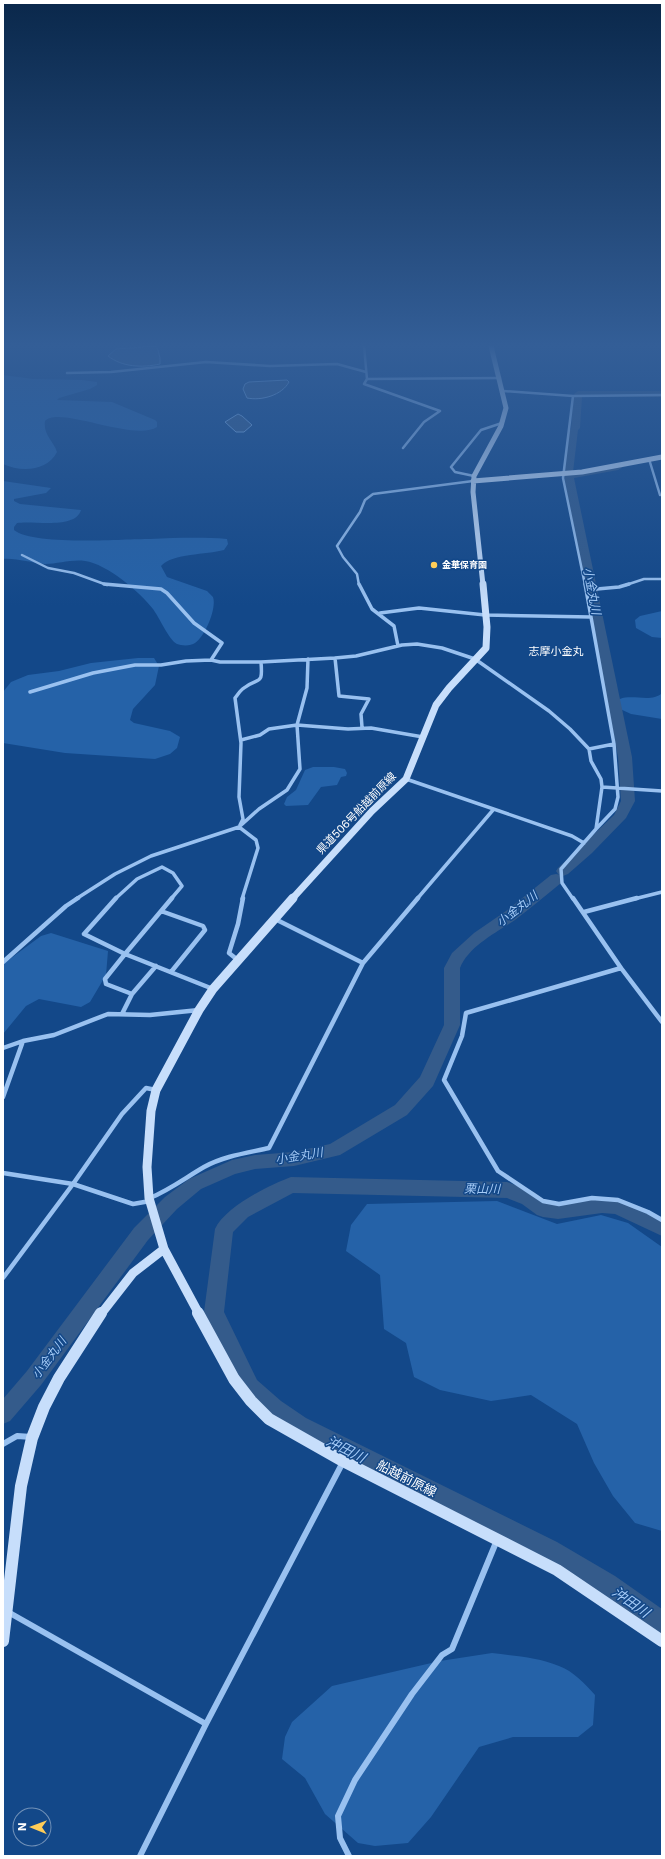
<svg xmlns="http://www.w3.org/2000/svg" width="665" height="1859" font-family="Inter,'Noto Sans JP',sans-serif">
<rect width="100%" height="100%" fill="#134889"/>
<!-- green -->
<path fill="#2562a8" d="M3,375l30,4 49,1 15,2v3l-7,4 -31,9 -2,2 55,2 43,18 2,2v5c-23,15 -99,-22 -112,-6 -2,14 8,19 12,31 -10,20 -37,20 -54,12z
M3,481l48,7 -5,5 -32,6v2l6,3 61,6c-6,20 -48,10 -64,13l-3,4v3c20,16 108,9 136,9 26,-1 51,-2 77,0l1,5 -4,6c-18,5 -51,3 -63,16l6,11 40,14 6,6c4,11 -8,40 -18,46 -4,3 -13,3 -18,1 -8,-4 -18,-27 -24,-35 -13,-17 -46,-45 -68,-48 -13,-2 -27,3 -40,3 -14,-1 -28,-6 -42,-5z
M662,611v27l-10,-1 -16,-9 -1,-8 5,-4z
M138,658h16l5,8 -4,19 -22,24 -3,11 4,3 36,8 10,6 -3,11 -7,6 -15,5 -90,-6 -62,-10v-51l8,-10 17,-7 31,-4 32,-8z
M662,693v26l-31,-5 -13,-6 2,-9c13,-5 32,4 42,-6z
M313,767h21l11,2 2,4 -1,3 -5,1 -4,8 -16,2 -13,18 -22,1 -2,-2 3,-7 9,-7 9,-20z
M51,933l57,18 -2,24 -16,27 -9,5 -42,-8 -13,7 -23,28v-70l38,-28z
M497,1201l60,23 44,-9 27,8 34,24v284l-27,-8 -22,-27 -19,-33 -17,-39 -46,-29 -40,6 -51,-11 -26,-13 -8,-34 -22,-14 -4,-54 -34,-24 5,-26 16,-21z
M492,1653c22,3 46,4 67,13 14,5 26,18 36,29l-2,30 -15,12h-65l-34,10 -48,70 -23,26 -33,3 -17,-3 -33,-29 -20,-36 -23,-19 3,-22 7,-15 40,-36 108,-25z"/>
<!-- water -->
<path fill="#345b8b" stroke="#8bbcf3" d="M157,346l3,12v6c-18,4 -38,3 -52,-8l8,-7z
M287,380l2,2c-7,13 -27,19 -42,16l-4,-9 2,-5 4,-2z
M238,414l4,2 10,9 -8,7h-8l-11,-10z"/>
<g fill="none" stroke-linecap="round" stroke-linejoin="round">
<!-- river -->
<path fill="#345b8b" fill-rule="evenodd" d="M578,391h84v6h-80l-2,31 -2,2 -5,42 45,-8 5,3 -5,3 -44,8 58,279 3,44 -9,17 -34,35 -24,21 -5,2 -5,-2 -2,-3 2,-3 56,-53 7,-14 -3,-44 -54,-281 3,-3 -3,-2 5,-40 2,-2 2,-31 2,-2 -1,-2z
M556,874l5,1 2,4 -2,4c-15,12 -30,25 -46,37 -19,13 -46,26 -55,48v57l-27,61 -26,29 -67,40 -46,11 -39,3 -20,5 -34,15 -24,20 -29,31 -107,145 -31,36 -7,3v-25l24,-28 107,-143 31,-31 24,-18 43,-19 23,-5 39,-3 36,-8 65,-39 25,-28 24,-52v-57l8,-15 22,-20 32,-22 45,-36z
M291,1177l216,5 27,10 13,10 11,1 44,-6 14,1 46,21v17l-47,-22 -13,-1 -44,6 -15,-2 -6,-2 -15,-11 -15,-6 -214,-5 -45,24 -15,15 -9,80 33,68 24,21 25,17 251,124 58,34 47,33v25l-8,-3 -55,-39 -58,-34 -249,-126 -25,-17 -24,-21 -39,-82 11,-83c10,-22 54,-44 76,-52z"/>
<!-- street-far3 -->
<path stroke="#99c1f0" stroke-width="2.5" d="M364,346l3,33 -3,5 76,27 -16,11 -21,26
M67,373l44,-1 95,-10 64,4 67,-2 29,8
M367,379l133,-1
M503,391l70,5 89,-1
M573,396l-10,82 22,107
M649,459l11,36
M474,476l-19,-4 -4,-5 30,-37 21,-7
M22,555l26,13 26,5 33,12
M359,585l-2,-11 -14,-17 -6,-11 23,-34 5,-12 8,-6 100,-13
M626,585l18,-6h18"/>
<!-- street-far2 -->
<path stroke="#99c1f0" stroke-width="3.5" d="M104,584l57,5 6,4 27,30 28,20 -11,17
M359,584l13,25 22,17 4,20
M585,584l29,160 -25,5
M586,590l33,-3 10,-3
M380,613l39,-5 66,7 106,2
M335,658l4,38 30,3 -8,15 1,13
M30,692l63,-19 42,-8h26l25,-4 25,-1 9,2h41l74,-4 21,-2 46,-11 15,-1 25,4 33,11 74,52 21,18 19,20 2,12 10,18 1,8 -6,42 -35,40 1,14 11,16
M241,740l19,-5 9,-6 28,-4 51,4 23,-1 52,9
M406,779l166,57 12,7
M602,787l60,4
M240,825l3,-6 -4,-22 2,-54 -6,-45c3,-3 5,-8 9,-10 15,-12 19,-1 17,-26
M239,827l17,13 2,8 -16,51
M596,829l19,-20 3,-12 -4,-53
M76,899l39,-25 36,-18 88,-29 20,-18 28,-19 13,-21 -3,-44 10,-37 1,-29
M115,899l22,-20 25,-12 11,6 9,13 -11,13
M417,899l76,-89
M634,899l28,-7"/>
<!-- street-far1 -->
<path stroke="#99c1f0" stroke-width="4.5" d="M116,898l-32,36 41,20 47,-56
M573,898l48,70 -155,45 -4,23 -18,44 54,91 45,30 16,3 33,-6 26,2 30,12 14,8
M161,911l42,15 2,4 -34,42
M584,912l53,-14
M275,919l88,44
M239,961l-10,-8 9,-29 5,-26
M3,962l63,-56 12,-8
M621,968l41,54
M132,994l-26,-10 -1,-5 20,-25 88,35
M122,1014l10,-20 24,-28
M3,1048l20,-7 31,-6 54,-21 42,1 49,-5
M3,1097l20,-56
M3,1173l70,11 60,20 17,-3
M150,1198c21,-9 35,-20 54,-31 20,-11 43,-14 65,-19l94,-185 55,-65
M3,1278l70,-94 49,-70 24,-26 10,2"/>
<!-- street -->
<path stroke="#99c1f0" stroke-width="6" d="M3,1444l14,-8 15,1
M8,1612l198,112
M140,1856l66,-132 137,-262
M349,1856l-9,-18 -2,-22 17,-36 57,-86 30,-39 10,-6 45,-109"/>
<!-- secondary-far3 -->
<path stroke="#c7defb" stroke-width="5" d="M473,481l109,-9 80,-15
M483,585l-10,-93 1,-16 27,-50 5,-18 -15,-62"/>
<!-- secondary-far2 -->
<path stroke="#c7defb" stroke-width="7" d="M292,899l80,-88 34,-32 30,-74 13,-17 37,-40 1,-21 -4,-43"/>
<!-- secondary-far1 -->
<path stroke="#c7defb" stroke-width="9" d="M101,1314l32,-41 31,-24
M199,1314l-35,-65 -15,-51 -2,-31 4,-56 5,-21 43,-80 14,-21 80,-91"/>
<!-- secondary -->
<path stroke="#c7defb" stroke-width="12" d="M198,1313l36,66 17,22 18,18 74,42 214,109 105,71
M3,1641l18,-155 11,-48 12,-31 15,-29 42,-65"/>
</g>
<!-- sky -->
<linearGradient id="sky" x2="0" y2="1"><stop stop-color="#0a284b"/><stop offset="0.57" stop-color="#335e97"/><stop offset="1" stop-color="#335e97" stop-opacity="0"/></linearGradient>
<rect width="665" height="606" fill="url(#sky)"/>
<!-- markers -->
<circle fill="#ffcd58" stroke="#134889" stroke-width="1.5" cx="434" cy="565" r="4"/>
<g text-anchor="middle" stroke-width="3" stroke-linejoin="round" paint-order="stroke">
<!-- far-poi labels -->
<g font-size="9" font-weight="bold" fill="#fff" stroke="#134889" text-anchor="start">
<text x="442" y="568">金華保育園</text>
</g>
<!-- far-quarter labels -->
<g font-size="11" fill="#fff" stroke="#134889">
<text x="556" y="655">志摩小金丸</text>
</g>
<!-- street labels -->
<g font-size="11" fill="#fff" stroke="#134889">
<text transform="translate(356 813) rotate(-46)" y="4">県道506号船越前原線</text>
</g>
<!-- water labels -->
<g font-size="12" font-style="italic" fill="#a5cbf7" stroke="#134889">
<text transform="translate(592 591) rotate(79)" y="4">小金丸川</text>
<text transform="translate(517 909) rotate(-38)" y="4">小金丸川</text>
<text transform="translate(299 1156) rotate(-9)" y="4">小金丸川</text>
<text transform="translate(482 1189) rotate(1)" y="4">栗山川</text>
<text transform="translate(49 1358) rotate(-53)" y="4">小金丸川</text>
</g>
<!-- near-street labels -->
<g font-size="13" fill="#fff" stroke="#134889">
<text transform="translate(407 1478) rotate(27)" y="5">船越前原線</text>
</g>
<!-- near-water labels -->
<g font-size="14" font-style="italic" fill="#a5cbf7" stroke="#134889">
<text transform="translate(346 1449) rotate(27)" y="5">沖田川</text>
<text transform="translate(631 1602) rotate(35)" y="5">沖田川</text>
</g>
</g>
<!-- border -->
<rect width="665" height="1859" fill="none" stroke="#ffffff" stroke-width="8"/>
<!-- north arrow -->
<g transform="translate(32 1827) rotate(271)"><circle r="19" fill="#134889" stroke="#7191b8"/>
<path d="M0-3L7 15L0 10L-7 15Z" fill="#ffcd58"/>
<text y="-6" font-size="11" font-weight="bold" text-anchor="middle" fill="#ffffff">N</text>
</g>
</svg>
